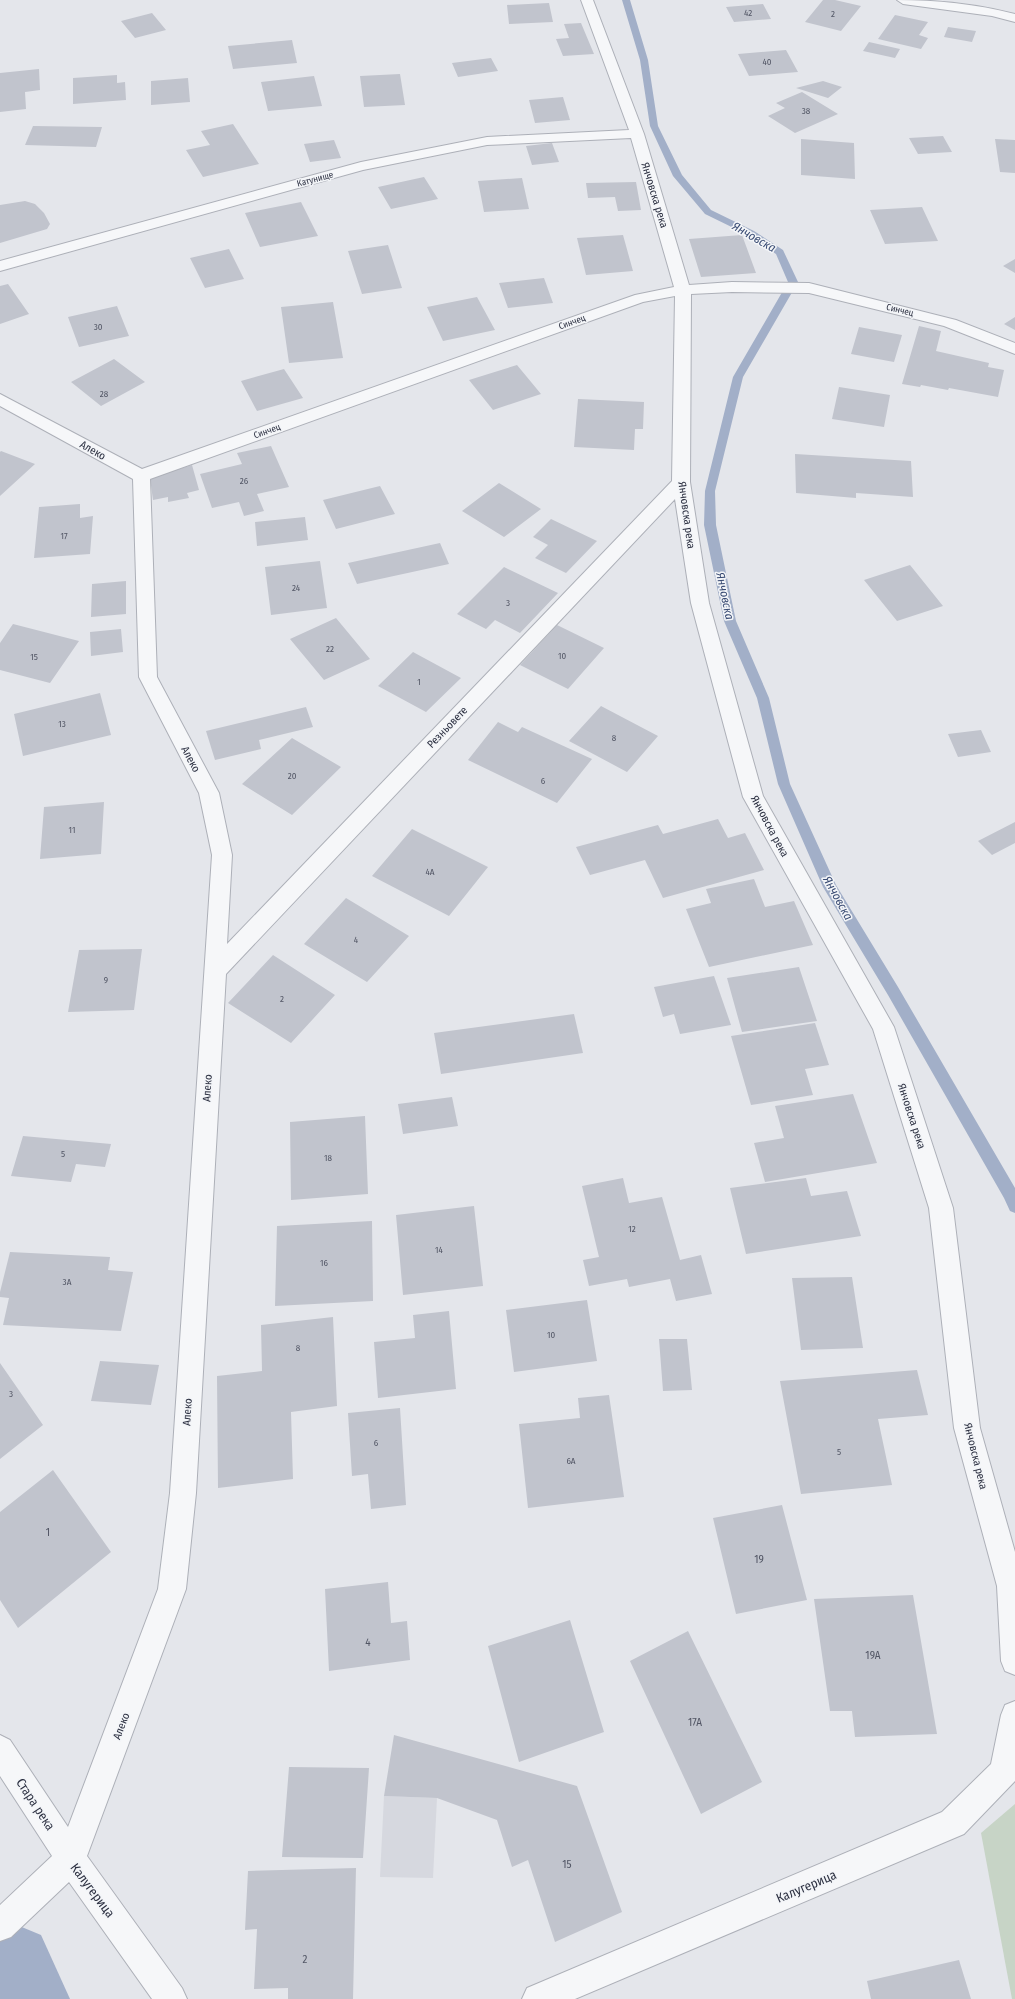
<svg xmlns="http://www.w3.org/2000/svg" width="1015" height="1999" font-family="'Fira Sans Condensed',sans-serif">
<rect width="100%" height="100%" fill="#e4e6eb"/>
<!-- built -->
<path fill="#d6d8df" d="M384,1796l53,2 -4,80 -53,-1z"/>
<!-- green -->
<path fill="#c7d4c6" d="M1015,1804v195h-3l-31,-166z"/>
<g fill="none" stroke-linecap="round" stroke-linejoin="round">
<!-- stream -->
<path fill="#a2afc8" fill-rule="evenodd" d="M622,0h8l18,60 10,66 24,49 29,35 43,21 29,19 15,32 -55,95 -28,114 1,34 20,96 33,77 21,86 46,101 62,102 117,201v25l-5,-2 -6,-13 -116,-203 -65,-108 -45,-103 -21,-86 -33,-77 -20,-96 1,-34 28,-114 55,-95 -12,-28 -28,-19 -43,-21 -32,-38 -23,-50 -10,-66z"/>
<!-- river -->
<path fill="#a2afc8" fill-rule="evenodd" d="M0,1918l41,17 29,64h-70z"/>
</g>
<!-- building -->
<path fill="#c1c4cd" d="M823,0h12l26,6 -20,25 -36,-9z
M549,3l4,19 -44,2 -2,-19z
M763,4l8,15 -37,3 -8,-15z
M152,13l14,17 -31,8 -14,-17z
M895,15l33,7 -9,13 9,3 -7,11 -43,-10z
M581,23l13,31 -31,2 -7,-17 13,-1 -5,-14z
M948,27l28,4 -4,11 -28,-5z
M292,40l5,23 -64,6 -5,-23z
M869,42l31,7 -5,9 -32,-7z
M786,50l12,22 -49,4 -11,-22z
M491,58l7,13 -40,6 -6,-14z
M39,69l1,21 -15,2 1,17 -26,3v-39z
M400,74l5,31 -41,2 -4,-31z
M117,75v8l8,-1 1,18 -53,4v-26z
M314,76l8,30 -54,5 -7,-29z
M188,78l2,24 -39,3v-24z
M823,81l19,6 -14,11 -32,-10z
M802,92l36,22 -43,19 -27,-17 17,-8 -9,-5z
M563,97l7,23 -35,3 -6,-23z
M233,124l26,40 -56,13 -17,-27 24,-5 -9,-14z
M33,126l69,1 -6,20 -71,-2z
M943,136l9,16 -34,2 -9,-16z
M801,139l53,4 1,36 -54,-4z
M995,139l20,1v33l-15,-1z
M334,140l7,18 -31,4 -6,-18z
M552,143l7,19 -27,3 -6,-19z
M424,177l14,22 -47,10 -13,-22z
M522,178l7,31 -45,3 -6,-31z
M636,182l5,28 -23,1 -3,-14 -27,1 -2,-15z
M25,201l10,3 9,9 6,11 -3,5 -47,14v-38z
M301,202l17,34 -58,11 -15,-34z
M922,207l16,34 -53,3 -15,-34z
M623,235l10,36 -47,4 -9,-37z
M742,235l14,38 -55,4 -12,-38z
M388,245l14,43 -40,6 -14,-43z
M229,249l15,30 -39,9 -15,-30z
M1015,259v14l-12,-7z
M544,278l9,25 -45,5 -9,-25z
M8,284l21,30 -29,10v-38z
M477,297l18,33 -52,11 -16,-34z
M333,302l10,56 -54,5 -8,-56z
M117,306l12,30 -50,11 -11,-30z
M1015,317v13l-11,-6z
M919,326l22,5 -5,20 53,12 -1,4 16,3 -6,27 -49,-9 -1,2 -27,-5 -1,2 -18,-3z
M859,327l43,8 -8,27 -43,-8z
M114,359l31,23 -44,24 -30,-24z
M517,365l24,29 -48,16 -24,-30z
M284,369l19,29 -46,13 -16,-30z
M839,387l51,8 -6,32 -52,-8z
M578,399l66,3 -1,27h-8l-1,21 -60,-3z
M271,446l18,41 -32,7 7,17 -20,5 -5,-14 -27,6 -12,-34 42,-10 -5,-11z
M1,451l34,13 -35,32v-44z
M795,454l116,7 2,36 -57,-4v5l-60,-5z
M192,465l7,25 -12,3 2,5 -21,4v-5l-15,3 -3,-22z
M499,483l42,26 -37,28 -42,-26z
M380,486l15,28 -59,15 -13,-29z
M80,504v14l13,-2 -3,38 -56,4 5,-51z
M305,517l3,23 -51,6 -2,-24z
M551,519l46,22 -31,32 -31,-15 13,-13 -15,-8z
M440,543l9,21 -92,20 -9,-21z
M320,561l7,47 -56,7 -6,-48z
M910,565l33,41 -46,15 -33,-41z
M504,567l54,26 -38,40 -25,-13 -9,9 -29,-15z
M126,581v33l-35,3 1,-33z
M336,618l34,41 -46,21 -34,-41z
M13,624l66,17 -29,42 -50,-13v-27z
M557,625l47,23 -36,41 -48,-24z
M121,629l2,23 -32,4 -1,-24z
M413,652l48,26 -35,34 -48,-26z
M100,693l11,42 -88,21 -9,-42z
M601,706l57,30 -31,36 -58,-31z
M306,707l7,20 -54,13 2,9 -46,11 -9,-29z
M498,722l20,10 4,-5 70,32 -35,44 -89,-43z
M981,730l10,22 -33,5 -10,-23z
M292,738l49,29 -49,48 -50,-31z
M104,802l-3,52 -61,5 4,-52z
M718,819l10,19 17,-5 19,37 -101,28 -18,-38 -55,15 -14,-28 82,-22 5,9z
M1015,822v21l-23,12 -14,-14z
M412,829l76,38 -39,49 -77,-40z
M754,879l11,28 29,-6 19,44 -104,22 -23,-58 25,-6 -5,-14z
M346,898l63,38 -42,46 -63,-38z
M142,949l-8,61 -66,2 11,-62z
M273,955l62,40 -44,48 -63,-40z
M799,967l18,54 -75,11 -15,-54z
M714,976l17,49 -51,9 -6,-20 -11,3 -9,-30z
M574,1014l9,39 -142,21 -7,-41z
M815,1023l14,42 -24,4 8,26 -62,10 -20,-69z
M853,1094l24,69 -112,19 -11,-39 30,-5 -9,-32z
M452,1097l6,29 -55,8 -5,-30z
M365,1116l3,78 -77,6 -1,-78z
M23,1136l88,8 -6,23 -29,-3 -5,18 -60,-6z
M623,1178l6,25 33,-6 18,63 21,-5 11,39 -36,7 -6,-22 -41,8 -2,-8 -38,7 -6,-26 16,-3 -17,-71z
M806,1178l5,18 36,-5 14,45 -115,18 -16,-66z
M474,1206l9,80 -80,9 -7,-80z
M372,1221l1,80 -98,5 2,-80z
M10,1252l100,5 -2,13 25,2 -12,59 -118,-6 6,-27 -9,-1v-5z
M852,1277l11,71 -62,2 -9,-72z
M587,1300l10,61 -83,11 -8,-62z
M449,1311l7,78 -78,9 -4,-56 41,-4 -2,-23z
M333,1317l4,89 -46,6 2,67 -75,9 -1,-112 45,-5 -1,-46z
M659,1339h28l5,51 -29,1z
M100,1361l59,4 -8,40 -60,-4z
M0,1363l43,62 -43,34z
M917,1370l11,45 -50,4 14,66 -91,9 -21,-113z
M609,1395l15,102 -96,11 -9,-84 61,-6 -2,-20z
M400,1408l6,97 -35,4 -3,-35 -16,2 -4,-63z
M53,1470l58,82 -93,76 -18,-28v-88z
M782,1505l25,95 -71,14 -23,-96z
M388,1582l3,41 16,-2 3,39 -81,11 -4,-82z
M913,1595l24,139 -82,3 -3,-26h-22l-16,-112z
M570,1620l34,112 -85,30 -31,-116z
M688,1631l74,151 -61,32 -71,-153z
M394,1735l183,51 45,126 -67,30 -27,-82 -16,7 -15,-47 -60,-22 -53,-2z
M289,1767l80,1 -6,90 -81,-1z
M356,1868l-3,131h-65v-11l-34,1 3,-60 -12,1 3,-59z
M959,1960l12,39h-100l-4,-18z"/>
<g fill="none" stroke-linecap="round" stroke-linejoin="round">
<!-- minor casing -->
<g stroke="#adb0b8" stroke-width="2">
<path id="minor" d="M581,0h12l51,134 45,151 43,-3 77,1 147,37 59,23v11l-71,-28 -135,-33 -77,-1 -41,2 -1,188 19,121 54,193 131,231 59,181 27,220 35,124v123l-10,-4 -4,-10 -4,-75 -43,-158 -25,-220 -56,-179 -130,-232 -52,-194 -16,-104 -449,475 -30,519 -10,96 -99,267 95,132 5,11h-35l-83,-117 -58,55 -11,4v-36l52,-49 -52,-80v-41l10,5 58,87 90,-238 12,-96 42,-638 -13,-62 -60,-116 -6,-198 -133,-73v-12l142,75 493,-174 39,-8 -43,-149 -144,7 -124,25 -363,101v-10l361,-99 126,-25 142,-7zM675,296l-3,185 -445,463 5,-89 -13,-62 -62,-116 -7,-198 493,-177z
M897,0c40,0 79,4 118,14v8l-23,-6 -89,-12z
M1015,1701v80l-51,53 -389,165h-53l5,-11 415,-176 49,-48 10,-49 4,-10z"/>
</g>
<!-- minor -->
<use href="#minor" fill="#f6f7f9" fill-rule="evenodd"/>
</g>
<g text-anchor="middle" stroke-width="3" stroke-linejoin="round" paint-order="stroke">
<!-- number labels -->
<g font-size="9" fill="#525665">
<text x="748" y="16">42</text>
<text x="833" y="17">2</text>
<text x="767" y="65">40</text>
<text x="806" y="114">38</text>
<text x="98" y="330">30</text>
<text x="104" y="397">28</text>
<text x="244" y="484">26</text>
<text x="64" y="539">17</text>
<text x="296" y="591">24</text>
<text x="508" y="606">3</text>
<text x="330" y="652">22</text>
<text x="562" y="659">10</text>
<text x="34" y="660">15</text>
<text x="419" y="685">1</text>
<text x="62" y="727">13</text>
<text x="614" y="741">8</text>
<text x="292" y="779">20</text>
<text x="543" y="784">6</text>
<text x="72" y="833">11</text>
<text x="430" y="875">4А</text>
<text x="356" y="943">4</text>
<text x="106" y="983">9</text>
<text x="282" y="1002">2</text>
<text x="63" y="1157">5</text>
<text x="328" y="1161">18</text>
<text x="632" y="1232">12</text>
<text x="439" y="1253">14</text>
<text x="324" y="1266">16</text>
<text x="67" y="1285">3А</text>
<text x="551" y="1338">10</text>
<text x="298" y="1351">8</text>
<text x="11" y="1397">3</text>
<text x="376" y="1446">6</text>
<text x="839" y="1455">5</text>
<text x="571" y="1464">6A</text>
</g>
<!-- far-street labels -->
<g font-size="9" fill="#2d3142" stroke="#f3f5f8">
<text transform="translate(315 179) rotate(-15)" y="3">Катунище</text>
<text transform="translate(900 310) rotate(14)" y="3">Синчец</text>
<text transform="translate(572 322) rotate(-20)" y="3">Синчец</text>
<text transform="translate(267 431) rotate(-20)" y="3">Синчец</text>
</g>
<!-- street labels -->
<g font-size="11" fill="#2d3142" stroke="#f3f5f8">
<text transform="translate(655 195) rotate(73)" y="4">Янчовска река</text>
<text transform="translate(93 450) rotate(29)" y="4">Алеко</text>
<text transform="translate(687 515) rotate(82)" y="4">Янчовска река</text>
<text transform="translate(447 727) rotate(-46)" y="4">Резньовете</text>
<text transform="translate(191 759) rotate(62)" y="4">Алеко</text>
<text transform="translate(770 826) rotate(62)" y="4">Янчовска река</text>
<text transform="translate(207 1088) rotate(-87)" y="4">Алеко</text>
<text transform="translate(912 1116) rotate(72)" y="4">Янчовска река</text>
<text transform="translate(187 1412) rotate(-87)" y="4">Алеко</text>
<text transform="translate(976 1456) rotate(76)" y="4">Янчовска река</text>
<text transform="translate(121 1726) rotate(-69)" y="4">Алеко</text>
</g>
<!-- near-number labels -->
<g font-size="11" fill="#525665">
<text x="48" y="1536">1</text>
<text x="759" y="1563">19</text>
<text x="368" y="1646">4</text>
<text x="873" y="1659">19А</text>
<text x="695" y="1726">17A</text>
<text x="567" y="1868">15</text>
<text x="305" y="1963">2</text>
</g>
<!-- water labels -->
<g font-size="12" font-style="italic" fill="#394b73" stroke="#f3f5f8">
<text transform="translate(754 237) rotate(30)" y="4">Янчовска</text>
<text transform="translate(725 596) rotate(78)" y="4">Янчовска</text>
<text transform="translate(838 898) rotate(61)" y="4">Янчовска</text>
</g>
<!-- near-street labels -->
<g font-size="13" fill="#2d3142" stroke="#f3f5f8">
<text transform="translate(36 1804) rotate(57)" y="5">Стара река</text>
<text transform="translate(806 1886) rotate(-23)" y="5">Калугерица</text>
<text transform="translate(93 1890) rotate(53)" y="5">Калугерица</text>
</g>
</g>
</svg>
